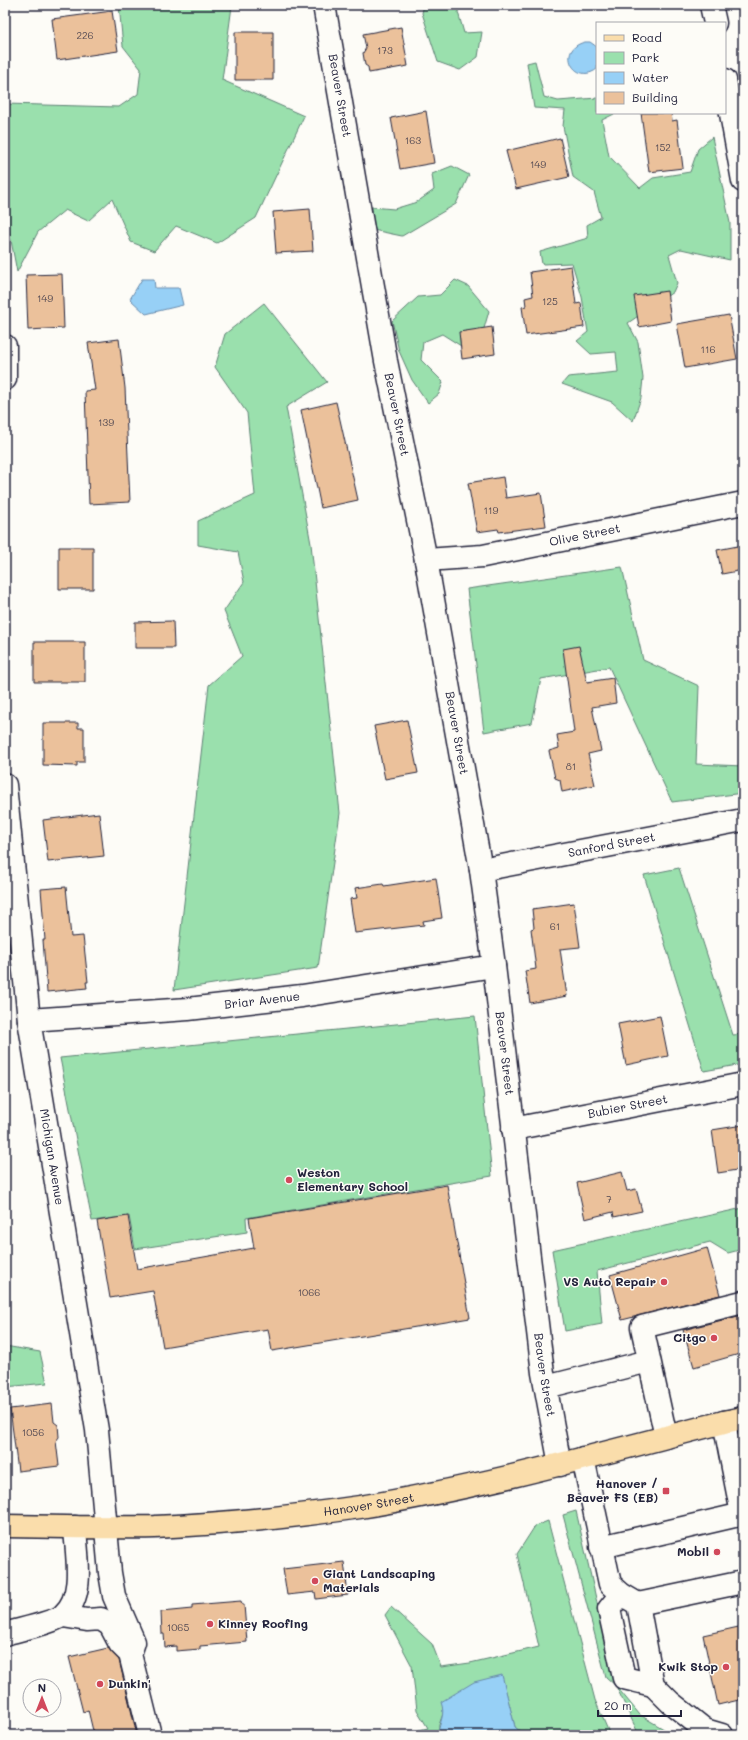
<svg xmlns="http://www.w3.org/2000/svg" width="748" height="1740" font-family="Mali,sans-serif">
<rect width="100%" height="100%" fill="#fdfcf7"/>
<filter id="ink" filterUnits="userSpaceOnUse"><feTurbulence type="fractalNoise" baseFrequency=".025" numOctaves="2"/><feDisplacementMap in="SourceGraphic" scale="8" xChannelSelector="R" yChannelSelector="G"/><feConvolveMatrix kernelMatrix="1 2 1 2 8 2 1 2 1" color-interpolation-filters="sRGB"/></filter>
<g filter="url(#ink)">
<!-- green -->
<path fill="#9ae0ad" stroke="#5e8174" d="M119,5h111l2,1 -10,74 82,36 -48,102 -39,25 -41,-17 -22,25 -23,-9 -19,-43 -24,22 -23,-11 -27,22 -21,40 -12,-63v-105l114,3 19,-13 3,-25 -18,-23z
M424,5h35l-1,7 6,21 18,-1 -4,25 -18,13 -22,-8 -16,-49z
M535,61l9,36 14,4 39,-3v15h19l-14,7 7,36 31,32 13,-10 37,-6 8,-23 14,-12 18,86v37l-49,-11 -12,6 8,28 -4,9 -45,31 10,19 5,36 -2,20 -8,23 -21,-19 -50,-18 6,-7 50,-5 -2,-20 -25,2 -14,-13 11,-9 -6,-35 -10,-34 -30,1 -2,-12 48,-14 -1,-13 14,-8 -7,-25 -21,-15 -10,-51 2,-16 -31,-2 -7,-45z
M452,166l17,9 -13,29 -54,32 -29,-6 -1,-23 22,2 23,-7 17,-12 -2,-16z
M455,280l13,6 21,25 -8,28 -12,12 -27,-17 -19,8 -2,18 22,22 -4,12 -11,9 -16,-23 -13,-29 -7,-30 26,-24 22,-2z
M264,303l63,79 -41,25 25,137 29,269 -22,155 -144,22 35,-305 33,-29 -18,-45 20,-29 -6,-30 -40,-7v-24l57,-26 -8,-82 -32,-46 10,-33z
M622,567l21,93 56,26 -3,78 47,2v27l-71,9 -63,-135 -68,12 -9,44 -48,9 -17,-143z
M679,868l54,167 10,-1v30l-39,7 -60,-196z
M475,1016l17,160 -246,42 1,14 -112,17 -6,-33 -37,5 -32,-163z
M743,1208v41l-15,4 -18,-11 -113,29 5,53 -37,7 -13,-81z
M5,1346l35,6 7,31 -42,4z
M576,1511l40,175 24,29 34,20h-35l-23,-49 -10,-9 -43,-162z
M548,1521l47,179 15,35h-86l-9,-8 -13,-51 -58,35 -5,14 -1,10h-40l30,-7 -11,-18 -5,-44 -27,-51 6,-8 41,37 9,23 29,-4 69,-16 -22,-93 18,-28z"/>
<!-- water -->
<path fill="#97d0f6" stroke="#688aab" d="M585,42h5l7,5v22c-22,17 -42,-20 -12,-27z
M142,279h12l1,9h24l4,17 -37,9 -16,-15z
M502,1675l13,52 9,8h-86c1,-14 8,-19 3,-33l33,-20z"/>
<!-- building -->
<path fill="#ebc19b" stroke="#22223b" d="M112,11l6,40 -61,9 -5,-41z
M401,27l7,39 -39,7 -1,-6 -3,-2 -2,-12 3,-5 -3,-14z
M235,32h38v48h-38z
M426,111l8,52 -34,6 -9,-51z
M641,113h30l1,8 5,-1 6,48 -34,4z
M560,138l9,39 -53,12 -10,-38z
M310,209l3,42 -37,2 -3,-41z
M571,266l5,38 5,-1 3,24 -58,8 -4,-28 4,-1 -1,-8 8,-2 -3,-24z
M62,274l2,54 -36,2 -2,-55z
M667,291l4,30 -32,6 -5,-31z
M729,315l8,44 -52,9 -8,-44z
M492,327l3,27 -33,5 -3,-27z
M119,339l6,49 5,114 -41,2 -4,-113 10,-1 -7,-47z
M336,402l22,98 -37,8 -20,-98z
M503,477l3,21 35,-5 5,33 -47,6 -1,-3 -21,3 -9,-49z
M743,545v25l-21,4 -5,-24z
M59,547h34v42h-34z
M173,621l1,27h-39v-26z
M34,642h51v40h-51z
M579,646l8,36 26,-4 3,25 -24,4 9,44 -13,3 7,31 -33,7 -2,-12 -5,-2 -6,-27 10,-3 -2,-13 17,-3 -11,-83z
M407,720l11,53 -33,6 -11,-53z
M43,723h35v5h6v34h-7v4l-34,-1z
M99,813l5,43 -56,6 -5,-42z
M436,878l6,40 -19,3 1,4 -69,8 -5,-34 7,-1 -2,-10 28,-4 1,2z
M66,887l5,50 12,-1 5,46h-2l1,6 -40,4 -4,-52h2l-4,-51z
M574,903l6,44 -20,2 7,47 -37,7 -5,-32 11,-2 -5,-40 3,-1 -2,-19z
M660,1016l8,40 -42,9 -8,-41z
M743,1125v44l-25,4 -6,-43z
M622,1172l5,19 9,-2 6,22 -28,6 -1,-5 -28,7 -8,-36z
M447,1185l23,133 -198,33 -4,-22 -105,18 -10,-56 -43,7 -13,-77 31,-5 9,53 117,-21 -5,-30z
M707,1248l13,47 -98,25 -12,-45z
M742,1315l1,38 -49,14 -11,-37z
M52,1404l2,18 4,3 1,12 -3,4 3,25 -41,5 -8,-62z
M344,1562l4,33 -32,4 -1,-7 -28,3 -4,-26z
M241,1601l1,4h2l3,37 -47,4v3l-24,2v-5l-11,1 -1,-13h-2l-1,-22 31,-3v-4z
M743,1626v73l-25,6 -15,-70z
M108,1648l11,12 18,75h-43l-6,-25 -5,2 -14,-55z"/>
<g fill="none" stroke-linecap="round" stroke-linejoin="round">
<!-- minor casing -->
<g stroke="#22223b" stroke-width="25">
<g id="minor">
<path id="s1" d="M324,5l62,356 40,199 55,310 13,96 49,407 17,92"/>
<path d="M711,5l4,18"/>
<path d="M725,80l18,101"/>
<path d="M5,346v33"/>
<path id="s2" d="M426,560l57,-4 260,-53"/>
<path id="s3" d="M5,785l24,235 68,410 13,143 4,23 20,46 -4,12"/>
<path id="s4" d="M481,870l262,-50"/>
<path id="s5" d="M29,1020l159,-11 114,-13 192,-30"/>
<path id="s6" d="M513,1129l230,-45"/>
<path d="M546,1387l103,-26"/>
<path d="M724,1422l18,92"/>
<path d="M666,1437l-24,-110 101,-25"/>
<path d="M583,1458l27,126 11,10 17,10 15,81 17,17 35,28 17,5"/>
<path d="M601,1547l142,-33"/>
<path d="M621,1594l-12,15 15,69 29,7"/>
<path d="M638,1604l105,-22"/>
<path d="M63,1616l24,4 14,-1 9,6 10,19 10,10 20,81"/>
<path d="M5,1634c12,-4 51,-12 58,-19 23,-20 13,-61 12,-88"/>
</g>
</g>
<!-- major casing -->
<g stroke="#22223b" stroke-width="25">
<g id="major">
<path id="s7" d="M5,1526c50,1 100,2 150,1 68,-3 137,-10 205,-20 123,-20 243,-54 364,-85l19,-4"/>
</g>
</g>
<!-- minor -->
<use href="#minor" stroke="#fdfcf7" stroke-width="22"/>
<!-- major -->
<use href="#major" stroke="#faddab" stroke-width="22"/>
</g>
</g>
<!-- markers -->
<g fill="#d1495b" stroke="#fdfcf7" stroke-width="1.5">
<circle cx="289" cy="1180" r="4"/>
<circle cx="664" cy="1282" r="4"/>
<circle cx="714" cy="1338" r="4"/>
<rect x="662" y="1487" width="8" height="8" rx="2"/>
<circle cx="717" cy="1552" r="4"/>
<circle cx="315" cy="1581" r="4"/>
<circle cx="210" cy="1624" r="4"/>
<circle cx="726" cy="1667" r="4"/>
<circle cx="100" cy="1684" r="4"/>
</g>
<g text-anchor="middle" stroke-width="3" stroke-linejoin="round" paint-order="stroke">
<!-- number labels -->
<g font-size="10" fill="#544a53">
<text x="85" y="39">226</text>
<text x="385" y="54">173</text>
<text x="413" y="144">163</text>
<text x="663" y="151">152</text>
<text x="538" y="168">149</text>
<text x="45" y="302">149</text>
<text x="550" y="305">125</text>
<text x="708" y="353">116</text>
<text x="106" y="426">139</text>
<text x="491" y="514">119</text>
<text x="571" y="770">81</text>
<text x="555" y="930">61</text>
<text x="609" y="1203">7</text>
<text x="309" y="1296">1066</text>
<text x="33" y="1436">1056</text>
<text x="178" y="1631">1065</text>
</g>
<!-- street labels -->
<g font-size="12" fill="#22223b" stroke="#fdfcf7">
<text dy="4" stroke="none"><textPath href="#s1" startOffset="92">Beaver Street</textPath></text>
<text dy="4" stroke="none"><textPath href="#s1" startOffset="416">Beaver Street</textPath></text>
<text dy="4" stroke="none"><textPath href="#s2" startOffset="161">Olive Street</textPath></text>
<text dy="4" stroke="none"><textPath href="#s1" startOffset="740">Beaver Street</textPath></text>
<text dy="4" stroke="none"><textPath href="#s4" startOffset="133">Sanford Street</textPath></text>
<text dy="4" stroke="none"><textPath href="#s5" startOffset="234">Briar Avenue</textPath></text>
<text dy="4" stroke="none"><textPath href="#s1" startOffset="1064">Beaver Street</textPath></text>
<text dy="4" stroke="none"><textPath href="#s6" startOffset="117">Bubier Street</textPath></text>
<text dy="4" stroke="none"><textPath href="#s3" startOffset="375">Michigan Avenue</textPath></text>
<text dy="4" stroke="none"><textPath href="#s1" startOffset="1388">Beaver Street</textPath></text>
<text dy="4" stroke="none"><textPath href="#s7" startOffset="365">Hanover Street</textPath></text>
</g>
<!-- poi labels -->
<g font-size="12" font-weight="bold" fill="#22223b" stroke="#fdfcf7" text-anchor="end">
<text x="297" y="1177" text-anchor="start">Weston<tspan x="297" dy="14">Elementary School</tspan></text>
<text x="656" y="1286">VS Auto Repair</text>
<text x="706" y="1342">Citgo</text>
<text x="658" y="1488">Hanover /<tspan x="658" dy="14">Beaver FS (EB)</tspan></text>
<text x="709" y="1556">Mobil</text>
<text x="323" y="1578" text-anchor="start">Giant Landscaping<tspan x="323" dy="14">Materials</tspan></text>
<text x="218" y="1628" text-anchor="start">Kinney Roofing</text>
<text x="718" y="1671">Kwik Stop</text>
<text x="108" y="1688" text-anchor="start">Dunkin'</text>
</g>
</g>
<!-- margin -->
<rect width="748" height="1740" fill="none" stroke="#fdfcf7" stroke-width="20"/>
<rect x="10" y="10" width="728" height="1720" fill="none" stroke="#22223b" stroke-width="1.5" filter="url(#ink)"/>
<!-- legend -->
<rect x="596" y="22" width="130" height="92" fill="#fdfcf7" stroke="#a5a5ac"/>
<rect x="604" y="35" width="20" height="6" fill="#faddab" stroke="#a5a5ac"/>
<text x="632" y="42" font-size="12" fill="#22223b">Road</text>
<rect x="604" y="52" width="20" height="12" fill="#9ae0ad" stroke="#a5a5ac"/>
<text x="632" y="62" font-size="12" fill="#22223b">Park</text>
<rect x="604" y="72" width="20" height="12" fill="#97d0f6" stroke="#a5a5ac"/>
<text x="632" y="82" font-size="12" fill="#22223b">Water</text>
<rect x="604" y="92" width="20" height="12" fill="#ebc19b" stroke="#a5a5ac"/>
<text x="632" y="102" font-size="12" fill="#22223b">Building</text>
<!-- north arrow -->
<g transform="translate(42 1698)"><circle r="19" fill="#fdfcf7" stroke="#a5a5ac"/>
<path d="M0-3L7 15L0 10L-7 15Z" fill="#d1495b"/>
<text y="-6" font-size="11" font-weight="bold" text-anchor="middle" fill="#22223b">N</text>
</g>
<!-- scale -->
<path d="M598 1710v6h83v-6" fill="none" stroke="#22223b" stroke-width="2"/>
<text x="604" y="1710" font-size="12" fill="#22223b" stroke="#fdfcf7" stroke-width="3" paint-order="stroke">20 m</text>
</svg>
